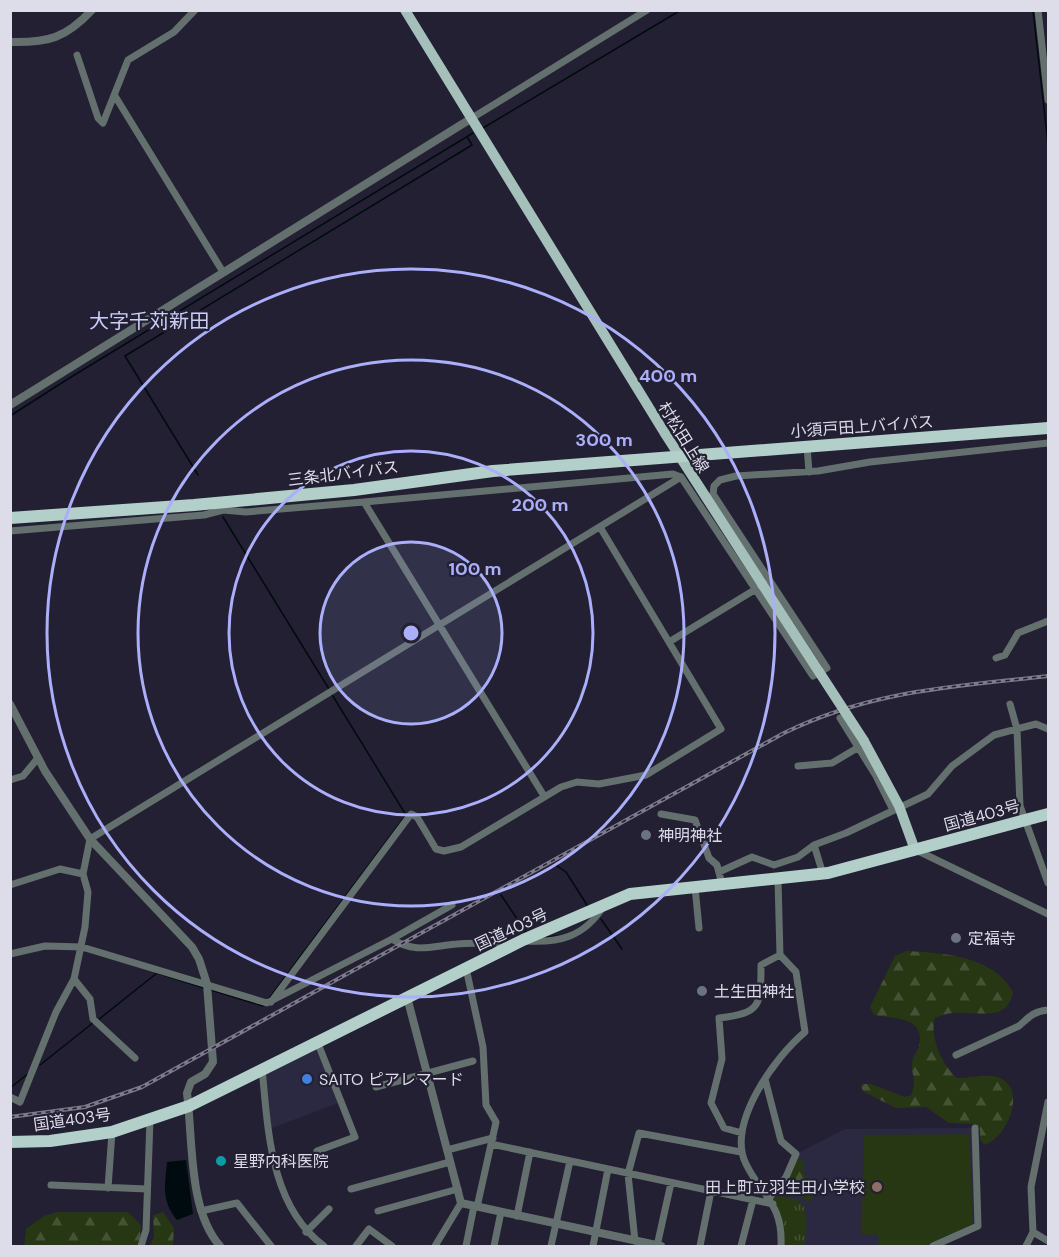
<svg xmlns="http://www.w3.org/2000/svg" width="1059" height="1257" font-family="'DM Sans','Noto Sans JP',sans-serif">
<defs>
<pattern id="grass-tufts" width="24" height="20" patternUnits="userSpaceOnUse" patternTransform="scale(1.5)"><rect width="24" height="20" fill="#273613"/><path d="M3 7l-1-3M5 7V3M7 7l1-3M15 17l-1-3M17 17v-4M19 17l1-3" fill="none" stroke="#465235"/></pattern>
<pattern id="forest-firs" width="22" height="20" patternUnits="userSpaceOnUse" patternTransform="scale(1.5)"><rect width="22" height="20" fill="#273613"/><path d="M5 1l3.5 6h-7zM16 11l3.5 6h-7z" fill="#465235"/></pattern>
</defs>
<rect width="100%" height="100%" fill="#222032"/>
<!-- built -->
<path fill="#2b2941" d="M317,1041l24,61 -72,27 -7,-61z
M975,1128l3,98 -45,20h-152l1,-13 -12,-36 26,-43 49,-25z"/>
<!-- grass -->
<path fill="url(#grass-tufts)" d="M770,1197c42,-2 37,14 35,49h-24l1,-13z"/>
<!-- forest -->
<path fill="url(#forest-firs)" d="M907,951c38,2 86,5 106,41 -8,39 -47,10 -78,26 -6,19 8,48 22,60 12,0 32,-5 43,0 28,12 6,62 -16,67l-4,-6v-9l-6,-6 -25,-1 -23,-16 -30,1 -32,-16 -3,-5 1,-3h9l34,13 6,-2c7,-17 -2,-23 2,-36 1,-5 5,-8 6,-13 7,-30 -26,-27 -45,-31l-4,-8 25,-51z
M799,1159l5,3 -1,11 7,7 3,17 -4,6c-16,-10 -27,-28 -10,-44z
M57,1212h71l13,13 -1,16 -3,5h-113l2,-17 18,-13z
M163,1212l11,16 -1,18h-23l4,-9 -1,-22z"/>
<!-- pitch -->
<path fill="#273613" d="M969,1134l4,90 -48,22h-47v-11l-17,-1 3,-99z"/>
<!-- water -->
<path fill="#000b0f" d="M186,1160l7,54 -16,6c-16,-20 -12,-34 -10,-58z"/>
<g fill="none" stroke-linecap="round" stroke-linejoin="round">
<!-- stream -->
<path stroke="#000b0f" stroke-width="1.5" d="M1033,10l15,134
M483,128l198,-118
M10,416l61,-39 402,-244
M198,475l-73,-119 347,-211 -5,-8
M223,517l106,172
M554,864l12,8 21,33
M501,895l25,37
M601,919l21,30
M546,937l13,-1
M211,990l52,16
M268,1000l138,-185 -75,-122
M98,1020l59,-47 47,15
M40,1065l54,-43
M10,1088l19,-15"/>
<!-- minor -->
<path stroke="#64706e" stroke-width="7" d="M1038,10l10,90
M77,55l21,63 5,5 25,-63 46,-28 21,-22
M115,96l108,176
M472,118l175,-108
M807,446l2,26
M364,502l180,294
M10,531l194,-16 19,-5 23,2 118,-10 309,-28 8,3 132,199 14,-8 -114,-174 1,-8 6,-6 16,-4 82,-5 52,-9 178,-19
M669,642l87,-53
M996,658l9,-3 13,-22 30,-12
M1010,704l7,25 3,77 28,77
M840,718l36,58 17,34
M798,766l34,-3 27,-16
M10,780l13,-4 15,-18
M661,814l34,6 14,38 8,7 5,19
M814,845l9,29
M916,850l132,64
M719,872l33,-15 22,8 24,-8 16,-12 32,-12 82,-39 24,-28 42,-31 42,-11 12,5
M778,880l2,75 16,17 9,60c-30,25 -79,92 -59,132 16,33 37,39 35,82
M10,885l50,-16 23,5
M695,887l4,41
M392,939l60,-34
M526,941c33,2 58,-4 77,-34
M10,954l35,-8 37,1 185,56 125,-64c23,15 40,7 65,5 17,-2 36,0 53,0
M466,968l17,79 3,58 10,17 -19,85
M74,979l16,20 3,20 42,39
M271,1002l140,-188 6,3 19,32 8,2 17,-4 100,-60 16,-5 22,2 47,-9 75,-46 -121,-202
M956,1055l63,-29c10,-9 15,-15 29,-16
M262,1068c6,62 8,138 62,178
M765,1079l16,62 15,13 -10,23 -16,20
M376,1087l97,-26
M10,1097l10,5 36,-90 18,-33 11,-52 3,-35 -5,-18 7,-35 591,-362
M742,1133l-18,-5 -13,-25 11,-44 -3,-41c42,-5 42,-12 42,-53l19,-10
M491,1144l282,60
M447,1150l46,-12
M317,1151l38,-14 -38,-96
M51,1185l96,4
M108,1188l4,-56
M351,1189l99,-27
M201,1211l36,-8 34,43
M378,1211l80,-22
M517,1216l13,-64
M306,1232l23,-23
M1033,1232l15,9
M635,1241l-7,-67 11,-41 102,19
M141,1246l5,-16 4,-110
M356,1246l13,-17 23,17
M435,1246l26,-43
M466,1246l8,-40
M494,1246l7,-34
M551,1246l19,-85
M593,1246l15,-77
M657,1246l14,-63
M700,1246l11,-55
M741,1246l12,-46
M933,1246l45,-20 -3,-98
M1026,1246l7,-14 -2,-45 17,-85"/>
<!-- tertiary -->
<path stroke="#64706e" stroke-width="8" d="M10,42c38,1 56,-4 82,-32
M10,405l462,-287
M10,704l35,67 45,68 102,108 7,12 8,25 6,78 -8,12 -14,8 -4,11c6,46 1,117 33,153
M407,997l54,206 200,43"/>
<!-- primary -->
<path stroke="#a5bfbb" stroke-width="10" d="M405,10l259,422 98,152
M864,741l35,65 16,44"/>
<!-- trunk -->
<path stroke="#b2cfca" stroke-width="12" d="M10,518l184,-13 160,-15 139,-19 555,-43
M10,1142l40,-1 62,-9 77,-26 334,-166 107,-46 198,-21 220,-59"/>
<!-- rail casing -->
<g stroke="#7d7b8b" stroke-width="4">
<path id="rail" d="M10,1117l75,-10 57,-20 642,-354c88,-43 169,-46 264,-57"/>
</g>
<!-- rail -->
<use href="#rail" stroke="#222032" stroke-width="1.5" stroke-dasharray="4.5" stroke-linecap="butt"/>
<!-- primary-bridge -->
<path stroke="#a5bfbb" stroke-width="10" d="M762,584l102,157"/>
</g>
<!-- distance rings -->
<circle cx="411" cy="633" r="91" fill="#abaffb" fill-opacity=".12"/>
<g fill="none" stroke="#abaffb" stroke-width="3">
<circle cx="411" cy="633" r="91"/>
<circle cx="411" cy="633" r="182"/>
<circle cx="411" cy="633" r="273"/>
<circle cx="411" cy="633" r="364"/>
</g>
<!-- markers -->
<g fill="#6b7280" stroke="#222032" stroke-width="2">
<circle cx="646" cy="835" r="6"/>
<circle cx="956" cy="938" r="6"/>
<circle cx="702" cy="991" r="6"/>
</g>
<circle fill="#3f7fe0" stroke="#222032" stroke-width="2" cx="307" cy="1079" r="6"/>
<circle fill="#0f9aa8" stroke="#222032" stroke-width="2" cx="221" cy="1161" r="6"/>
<circle fill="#8d6e63" stroke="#222032" stroke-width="2" cx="877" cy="1187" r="6"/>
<g text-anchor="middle" stroke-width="4.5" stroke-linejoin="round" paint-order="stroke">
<!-- street labels -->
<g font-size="16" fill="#dddce9" stroke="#222032">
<text transform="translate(862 426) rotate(-4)" y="6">小須戸田上バイパス</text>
<text transform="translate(684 437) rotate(58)" y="6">村松田上線</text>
<text transform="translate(343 473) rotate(-7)" y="6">三条北バイパス</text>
<text transform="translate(982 815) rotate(-15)" y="6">国道403号</text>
<text transform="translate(511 929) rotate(-25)" y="6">国道403号</text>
<text transform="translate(72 1119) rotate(-8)" y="6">国道403号</text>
</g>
<!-- poi labels -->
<g font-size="16" fill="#dddce9" stroke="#222032" text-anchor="start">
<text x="658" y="841">神明神社</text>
<text x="968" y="944">定福寺</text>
<text x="714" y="997">土生田神社</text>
<text x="319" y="1085">SAITO ピアレマード</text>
<text x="233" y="1167">星野内科医院</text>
<text x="865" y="1193" text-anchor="end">田上町立羽生田小学校</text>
</g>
<!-- quarter labels -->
<g font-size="20" fill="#cbcef9" stroke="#222032">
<text x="149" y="328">大字千苅新田</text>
</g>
</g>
<circle cx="411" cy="633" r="9" fill="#abaffb" stroke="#222032" stroke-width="3"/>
<g font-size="18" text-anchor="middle" font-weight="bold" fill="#abaffb" stroke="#222032" stroke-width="4.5" stroke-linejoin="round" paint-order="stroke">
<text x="668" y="382">400 m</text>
<text x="604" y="446">300 m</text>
<text x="540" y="511">200 m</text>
<text x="475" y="575">100 m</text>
</g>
<!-- border -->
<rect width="1059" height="1257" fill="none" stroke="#dddce9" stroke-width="24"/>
</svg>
